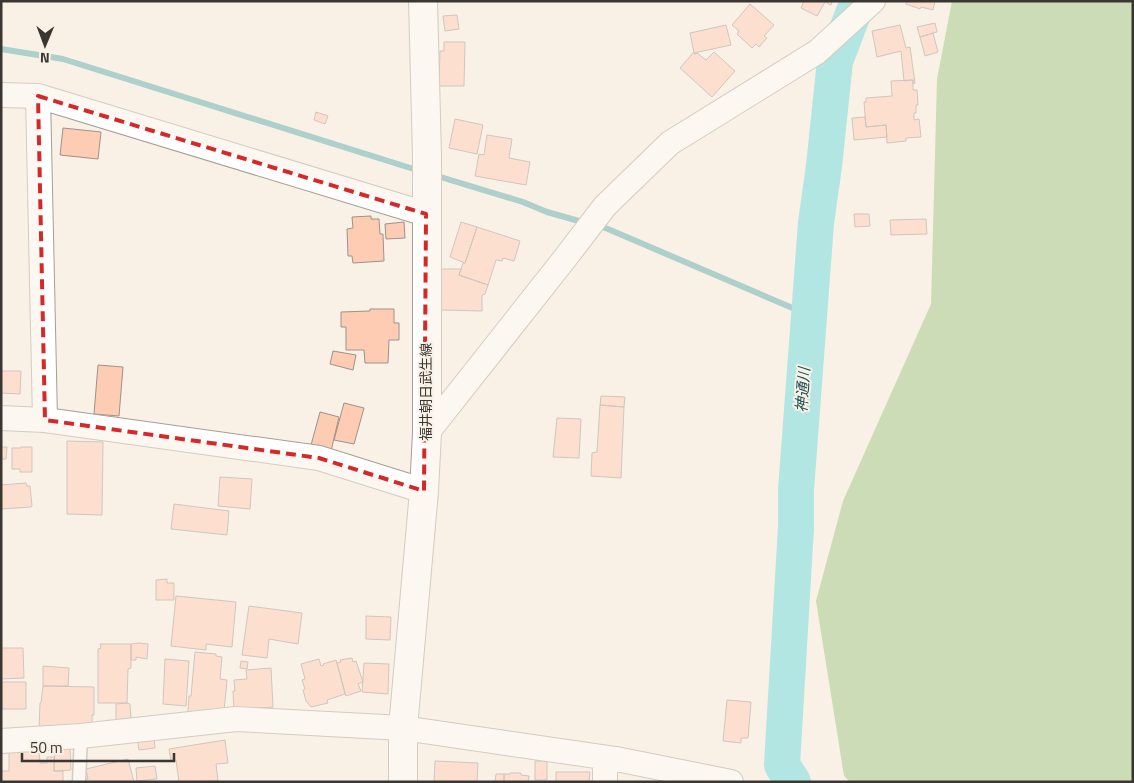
<svg xmlns="http://www.w3.org/2000/svg" width="1134" height="783" font-family="'Titillium Web','Noto Sans JP',sans-serif">
<rect width="100%" height="100%" fill="#f9f0e6"/>
<!-- forest -->
<path fill="#93c47c" d="M952,1h181v781h-283l-6,-6 -28,-175 27,-100 88,-197 6,-225z"/>
<g fill="none" stroke-linecap="round" stroke-linejoin="round">
<!-- stream -->
<path stroke="#50a8aa" stroke-width="6" d="M1,49l62,10 357,112
M434,175l89,27 24,10 39,11
M596,225l12,4 201,86"/>
<!-- river -->
<path stroke="#59d9de" stroke-width="36" d="M793,782l-11,-17 14,-238v-37l20,-267 8,-57 11,-105 23,-60"/>
</g>
<!-- building -->
<path fill="#fecbb3" stroke="#9e928c" d="M804,1h28l-1,4 -6,-3 -8,14 -16,-8z
M906,1h29l-2,9 -12,-3 -1,2 -14,-5z
M750,4l24,21 -10,11 3,2 -8,9 -3,-3 -4,4 -15,-14 2,-3 -7,-6z
M457,15l2,14 -14,2 -2,-15z
M935,23l2,9 -17,5 -3,-10z
M726,25l5,20 -37,8 -4,-20z
M900,25l6,23 4,-1 5,36 -2,1v-4l-9,1 -3,-30 -24,6 -5,-26z
M933,33l5,19 -13,4 -5,-19z
M444,42h21l-1,44h-25l1,-35h4z
M714,52l21,19 -23,26 -32,-29 13,-15 2,1 2,-1 9,7z
M913,80v10h4l1,15h-2v8h-2v7l5,-1 2,18 -15,1v3l-19,2 -1,-18 -20,2 -2,-25h2v-4l26,-2 -1,-15z
M316,112l12,4 -3,8 -11,-4z
M865,117l1,10 20,-2 1,12 -33,3 -2,-22z
M455,119l28,6 -6,29 -28,-6z
M63,128l38,4 -3,27 -38,-4z
M487,135l25,4 -3,19 21,4 -4,23 -51,-9 4,-22 5,1z
M854,214h15l1,12 -15,1z
M371,216v3h8l1,15h3l1,27 -31,2 -1,-7h-4l-1,-27 6,-1 -1,-11z
M926,219l1,15 -36,1 -1,-15z
M404,222l1,16 -19,1 -1,-15z
M461,222l16,5 -12,36 -15,-6z
M477,227l43,14 -6,20 -11,-3 -1,3 -6,-1 -8,25 -29,-10 4,-12h2z
M441,269h20l-2,6 29,10 -3,9 -3,1v16l-41,-1z
M370,309h24v14h5v17h-10l-1,23h-23l-1,-13h-18v-23h-5v-15l29,-1z
M333,351l23,4 -3,15 -23,-6z
M98,365l25,2 -4,49 -25,-2z
M1,371h20l-1,23 -19,-1z
M601,396l24,1 -1,10 -24,-2z
M344,403l20,5 -10,36 -20,-4z
M600,405l24,2 -3,71 -30,-2 1,-23 5,-1z
M320,412l19,5 -8,34 -20,-6z
M557,418l24,1 -2,39 -26,-1z
M67,441l36,1 -1,73 -35,-1z
M1,447h6l-1,12h-5z
M21,447h11v25h-12v-3h-8v-21h9z
M220,477l32,2 -2,30 -32,-3z
M26,483l1,3h3l2,20 -1,1 -30,2v-24z
M174,504l55,7 -2,24 -56,-6z
M167,579v4h7v17h-18v-20z
M176,596l60,6 -4,45 -26,-3v6l-35,-4z
M249,606l53,7 -4,31 -29,-5 -2,19 -25,-3z
M366,616l25,1 -1,23 -24,-1z
M139,643l9,1 -1,15 -11,-2v3h-5v-16z
M100,644h31v24l-3,1 -1,34h-29v-54l3,-1z
M1,648h22l1,30 -23,1z
M195,652l21,2v2l6,1 -2,22 7,1 -3,31 -36,1 1,-16h2z
M352,658l1,4 3,-1 7,21 -5,2 3,7 -15,5 -9,-33 4,-1 -1,-2z
M165,659l24,2 -3,45 -23,-2z
M319,659l2,7 3,-1 -1,-1 13,-4 9,34 -18,6 1,3 -17,4 -5,-6 -3,-11 2,-1 -3,-9 3,-1 -4,-15z
M241,661l7,1 -1,7 -7,-1z
M364,663l25,1 -1,30 -26,-2z
M43,666l26,2 -1,18h-25z
M271,668l2,39 -39,3 -1,-19h2l-1,-11 13,-1 -1,-9z
M2,682h24v27h-24z
M43,686l51,1v28h-2v12l-53,2 1,-26h1z
M727,700l24,2 -3,36h-7v5l-18,-2z
M127,703l3,1 1,14 -15,2v-16z
M154,736l1,12 -16,2 -2,-12z
M225,740l3,23 -12,1 2,17 -39,1 -3,-22 -5,1 -2,-12z
M55,748h15l1,22 -17,1z
M9,750h30l1,13h7v-6h7v14h9v11h-62v-11h8z
M128,759l6,23h-48v-3h2l-2,-10z
M435,761l43,2 -1,19h-43z
M535,761h12v19h-12z
M155,766l2,13 -20,2 -1,-13z
M556,772h34l-1,10h-33z
M510,773h11v2l8,1 -1,6h-24v-8h6z
M496,774h8v8h-9z"/>
<g fill="none" stroke-linecap="round" stroke-linejoin="round">
<!-- service casing -->
<g stroke="#a79e95" stroke-width="15">
<path id="service" d="M79,782l2,-46"/>
</g>
<!-- minor casing -->
<g stroke="#a79e95" stroke-width="26">
<path id="minor" d="M1,95l37,1 388,118
M38,96l7,324
M1,418l44,2 274,38 105,33
M427,433l139,-176 39,-51 65,-63 147,-91 56,-51
M1,741l80,-5 155,-17 167,9 213,31 115,23
M605,758v24"/>
</g>
<!-- primary casing -->
<g stroke="#a79e95" stroke-width="30">
<path id="primary" d="M403,782v-54l21,-237 3,-58v-277l-4,-155"/>
</g>
<!-- service -->
<use href="#service" stroke="#fff" stroke-width="12"/>
<!-- minor -->
<use href="#minor" stroke="#fff" stroke-width="24"/>
<!-- primary -->
<use href="#primary" stroke="#fff" stroke-width="28"/>
</g>
<!-- marked area -->
<path d="M0 0H1134V783H0ZM38,96l388,118 -2,277 -105,-33 -274,-38z" fill="#f9f0e6" fill-opacity=".55" fill-rule="evenodd"/>
<path fill="none" stroke="#d62828" stroke-width="4" stroke-dasharray="10 6" stroke-linejoin="round" d="M38,96l388,118 -2,277 -105,-33 -274,-38z"/>
<g text-anchor="middle" stroke-width="4" stroke-linejoin="round" paint-order="stroke">
<!-- street labels -->
<g font-size="14" fill="#3a3632" stroke="#f9f0e6">
<text transform="translate(426 392) rotate(-90)" y="5">福井朝日武生線</text>
</g>
<!-- water labels -->
<g font-size="15" font-style="italic" fill="#1a5153" stroke="#f9f0e6">
<text transform="translate(803 390) rotate(-86)" y="5">神通川</text>
</g>
</g>
<!-- border -->
<rect width="1134" height="783" fill="none" stroke="#3a3632" stroke-width="5"/>
<!-- north arrow -->
<g transform="translate(45 45) rotate(181)" stroke="#f9f0e6" stroke-width="4" paint-order="stroke">
<path d="M0-4L9 19L0 12L-9 19Z" fill="#3a3632"/>
<text y="-8" font-size="14" font-weight="bold" text-anchor="middle" fill="#3a3632">N</text>
</g>
<!-- scale -->
<path d="M22 753v8h152v-8" fill="none" stroke="#3a3632" stroke-width="2.5"/>
<text x="30" y="753" font-size="15" fill="#3a3632" stroke="#f9f0e6" stroke-width="4" paint-order="stroke">50 m</text>
</svg>
